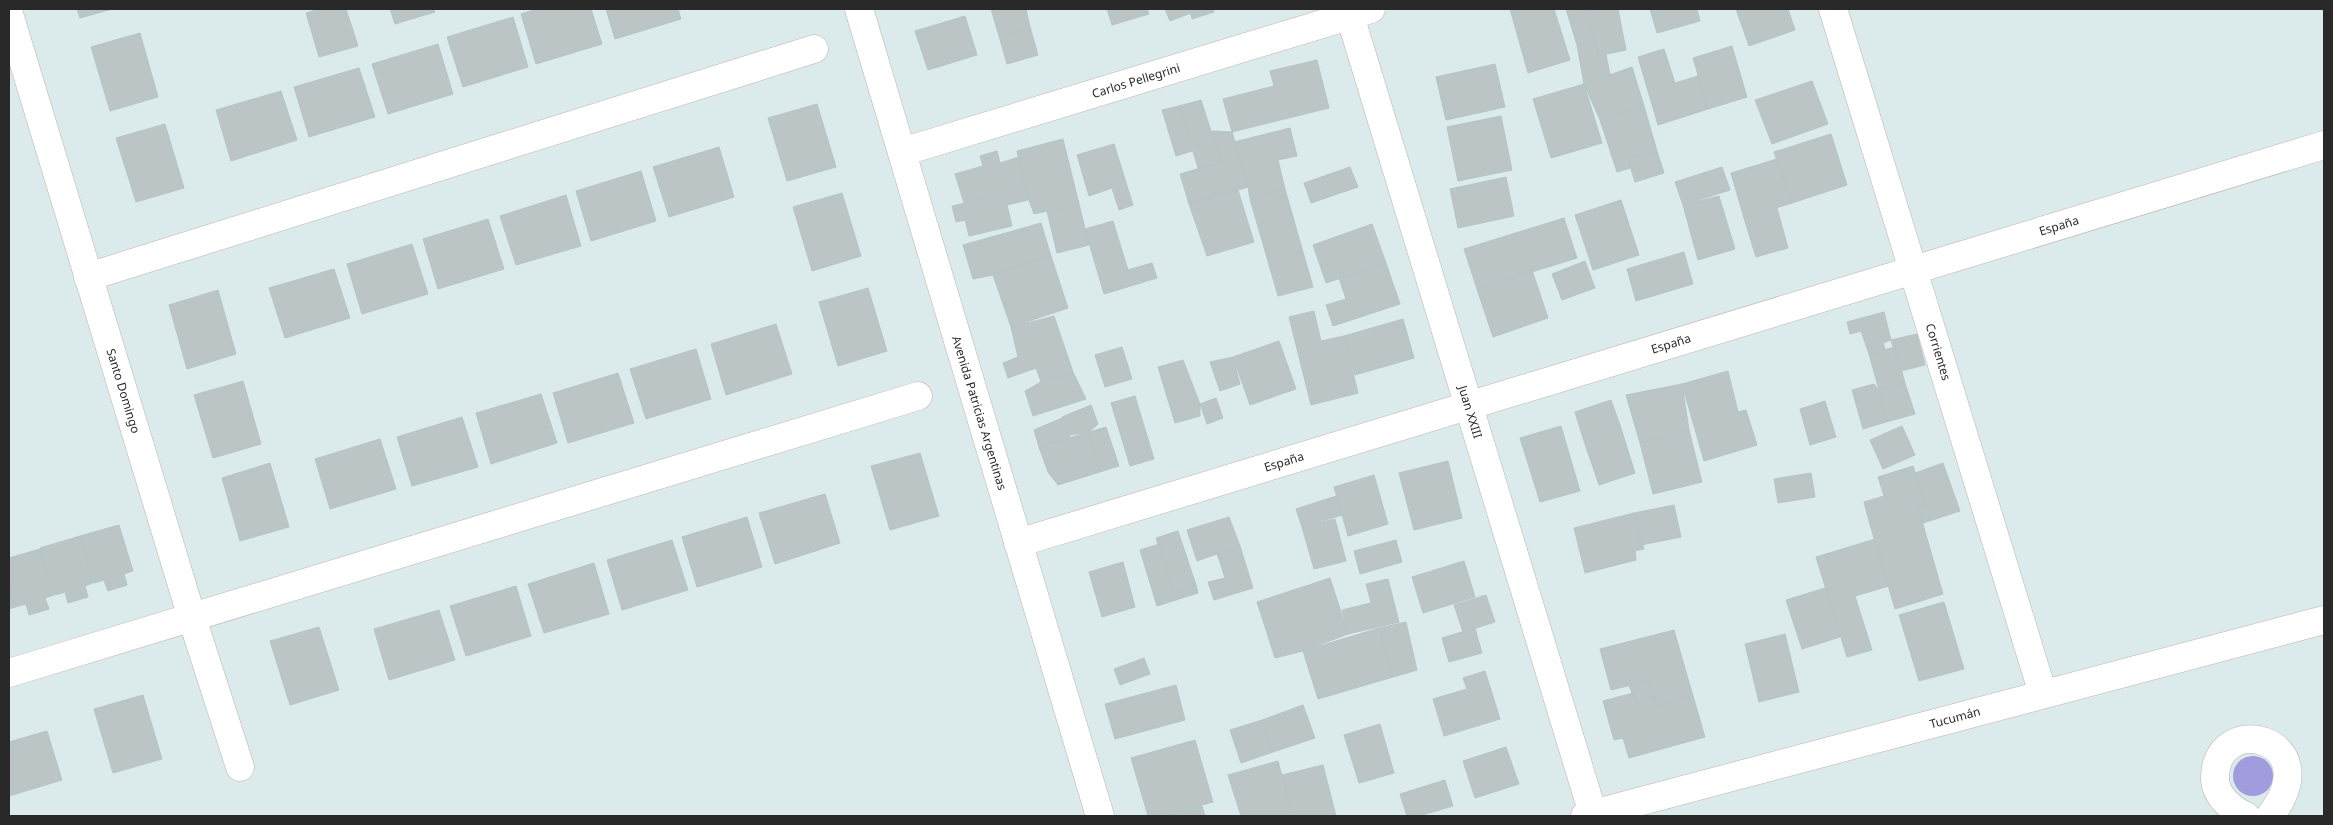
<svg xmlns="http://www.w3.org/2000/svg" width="2333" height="825" font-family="'Noto Sans',sans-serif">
<rect width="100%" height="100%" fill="#dbeaea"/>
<!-- green -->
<path fill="#a19cdd" d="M2233 776a20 20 0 1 1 40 0a20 20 0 1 1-40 0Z"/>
<!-- building -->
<path fill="#bbc5c6" stroke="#b5c4c5" d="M77,9h35l-32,9z
M319,9h27l12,37 -39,11 -13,-44z
M390,9h44l1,3 -40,12z
M537,9h54l11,35 -66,20 -15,-50z
M606,9h72l3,10 -66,20z
M991,9h35l4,18 -31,9z
M1107,9h40l2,5 -37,11z
M1165,9h25l1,4 -21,8z
M1190,9h23l1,3 -22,7z
M1510,9h44l16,51 -42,13z
M1566,9h20l9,32 -18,4z
M1586,9h32l8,41 -28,6z
M1650,9h47l3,12 -43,12z
M1736,9h52l7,21 -46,16z
M965,16l12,39 -49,15 -13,-39z
M513,17l15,50 -65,20 -16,-50z
M1030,27l8,28 -31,9 -8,-28z
M140,33l18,64 -48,14 -19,-64z
M1595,41l3,15 8,-1 4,19 -26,10 -7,-39z
M438,44l15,50 -65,20 -16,-50z
M1732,46l15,51 -39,12 -15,-51z
M1664,49l11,34 23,-7 10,33 -50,16 -20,-68z
M1317,60l12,48 -97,24 -9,-33 51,-13 -4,-15z
M1495,64l10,43 -59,13 -10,-43z
M1632,67l12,39 -44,14 -16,-36z
M359,68l16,49 -66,20 -15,-50z
M1812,81l16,43 -56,20 -17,-44z
M1584,84l18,59 -51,15 -18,-59z
M281,91l16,49 -66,21 -15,-51z
M1201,100l20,62 -22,9 -20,-65z
M817,104l19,63 -49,14 -19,-63z
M1179,106l13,45 -16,5 -14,-46z
M1644,106l13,45 -29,8 2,9 -13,4 -17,-52z
M1501,116l11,54 -54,11 -11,-54z
M165,124l19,64 -48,14 -20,-64z
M1290,128l7,28 -19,4 7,29 -35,10 -2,-12 -14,-45z
M1212,131l20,1 16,55 -59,17 -9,-30 41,-12z
M1831,134l16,51 -55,18 -18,-51z
M1063,139l16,65 -45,10 -9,-25 -8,-38z
M1114,144l19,61 -14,5 -7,-22 -23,8 -12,-41z
M719,147l15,50 -65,20 -16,-50z
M997,151l3,12 19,-6 6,32 -61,14 -9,-29 28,-8 -3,-10z
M1657,151l7,22 -29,9 -7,-23z
M1777,159l15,44 -48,15 -13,-45z
M1350,167l8,20 -47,16 -7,-20z
M1722,167l8,23 -47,15 -8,-23z
M641,171l15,50 -65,20 -15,-50z
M1506,177l8,39 -56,12 -8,-39z
M1237,187l17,55 -47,14 -18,-52z
M1025,189l3,11 -21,5 5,21 -43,10 -4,-16 -9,2 -4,-16z
M1285,189l28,98 -35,9 -28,-97z
M842,193l19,63 -49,15 -19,-64z
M566,195l15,51 -65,19 -16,-49z
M1719,196l16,53 -37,11 -15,-55z
M1621,200l18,55 -46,15 -18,-55z
M1079,204l10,41 -32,8 -10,-42z
M1777,208l11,40 -32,9 -12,-39z
M1564,218l13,40 -100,31 -13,-40z
M488,219l16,50 -66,20 -15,-50z
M1113,221l15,49 24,-7 5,15 -53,16 -19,-65z
M1041,223l10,33 -58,19 -20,4 -10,-34z
M1372,224l14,39 -60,20 -13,-38z
M412,244l16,50 -66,20 -15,-50z
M1684,252l9,32 -57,17 -9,-32z
M1051,256l17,52 -57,19 -18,-52z
M1585,261l10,27 -33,12 -10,-26z
M1386,263l14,41 -67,22 -7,-21 20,-6 -7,-21z
M334,269l16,49 -65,20 -16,-50z
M1532,270l16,48 -55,19 -16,-48z
M868,288l19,63 -49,15 -19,-64z
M218,290l18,64 -49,15 -18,-64z
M1314,311l7,30 23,-5 14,57 -47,12 -22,-88z
M1884,312l7,28 -8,3 2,6 -16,5 -8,-23 -11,3 -3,-12z
M1054,316l19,56 -32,10 -5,-14 -28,10 -5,-15 15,-6 -7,-30z
M1403,319l11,39 -59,17 -11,-39z
M776,324l16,50 -66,21 -15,-51z
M1917,334l8,31 -24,6 -10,-31z
M1279,341l17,48 -46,16 -17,-48z
M1122,347l10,32 -27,8 -10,-32z
M1895,347l10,36 -26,7 -10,-36z
M696,349l15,50 -65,20 -16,-50z
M1233,357l7,27 -20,7 -10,-29z
M1183,360l17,44v12l-25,7 -17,-56z
M1728,371l10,41 8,-2 11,35 -53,16 -22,-77z
M1073,372l13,27 -53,17 -8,-25 16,-9z
M618,373l16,50 -66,20 -15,-50z
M243,381l18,63 -48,14 -19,-63z
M1905,383l10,31 -29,8 -7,-32z
M1682,384l7,46 -49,13 -14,-48z
M1874,384l5,6 7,32 -23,7 -11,-39z
M541,394l16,49 -66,21 -15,-51z
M1135,396l19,63 -24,7 -19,-63z
M1216,398l7,20 -16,6 -7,-20z
M1611,400l9,25 -37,13 -8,-26z
M1825,401l11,36 -26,8 -10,-36z
M1091,405l7,19 -9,8 -19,3 -8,-18z
M462,417l16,50 -66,19 -15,-49z
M1062,418l8,19 -31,10 -5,-17z
M1620,425l15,48 -36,12 -16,-47z
M1561,426l19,65 -40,11 -20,-64z
M1902,426l13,29 -32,14 -13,-29z
M1106,427l13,39 -61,19 -10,-13 49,-16 -8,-24z
M1689,430l13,52 -49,12 -13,-51z
M1089,432l8,24 -49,16 -9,-25z
M380,439l16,50 -66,20 -15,-50z
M920,453l19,63 -49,14 -19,-64z
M1448,461l14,57 -48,12 -15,-57z
M270,463l19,64 -49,14 -18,-63z
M1943,463l17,48 -37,12 -5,-16 8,-3 -11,-31z
M1913,466l13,38 -57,17 -5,-19 20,-6 -6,-19z
M1811,473l4,24 -37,6 -4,-24z
M1374,475l14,49 -40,12 -14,-49z
M825,494l15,49 -65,21 -16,-51z
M1336,496l6,19 -40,12 -6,-18z
M1674,505l7,32 -40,8 -7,-32z
M1918,507l25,87 -48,15 -26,-88z
M1634,513l10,36 -9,2 1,9 -51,13 -11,-45z
M747,517l15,50 -65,20 -15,-50z
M1229,517l11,29 -43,15 -10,-31z
M1335,519l11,42 -32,8 -12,-42z
M119,525l14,46 -9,3 3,11 -19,6 -4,-11 -10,3 -14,-47z
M1178,531l18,54 -22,7 -18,-54z
M80,536l13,47 -8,3 3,11 -20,6 -3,-11 -10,3 -15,-47z
M1875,539l14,47 -34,10 17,54 -25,7 -31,-100z
M672,540l16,50 -66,20 -15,-50z
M1396,540l6,22 -42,12 -6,-23z
M1159,544l15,48 22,-7 2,8 -41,13 -17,-56z
M1240,546l13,42 -39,12 -6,-18 17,-4 -8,-25z
M40,549l14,46 -9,3 4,11 -20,6 -3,-11 -11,3 -6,-21v-28z
M1464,561l11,36 -52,16 -11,-36z
M1123,562l12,45 -33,10 -13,-45z
M594,563l15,51 -65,19 -16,-49z
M1330,578l18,56 -45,17 -28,7 -18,-56z
M1388,579l11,43 -51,12 -6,-24 29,-7 -5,-19z
M516,586l15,50 -65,20 -16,-50z
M9,587l6,20 -6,2z
M1825,588l15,49 -38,12 -16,-49z
M1486,595l9,27 -32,10 -9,-27z
M1944,602l20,67 -45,12 -20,-66z
M439,610l16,50 -66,20 -15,-51z
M1406,622l11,48 -24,7 -14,-49z
M319,627l20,63 -49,15 -20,-64z
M1379,628l14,49 -75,22 -15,-48z
M1475,628l7,25 -33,9 -7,-24z
M1674,630l19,66 -37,10 -8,-25 -37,9 -11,-41z
M1785,634l14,58 -40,10 -14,-58z
M1144,658l6,16 -30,11 -6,-16z
M1485,671l15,48 -56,17 -11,-37 34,-10 -4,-11z
M1648,681l6,16 -18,5 -7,-16z
M1176,685l9,35 -70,19 -10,-35z
M1633,693l3,9 18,-5 2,9 37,-10 12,41 -76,21 -6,-20 -9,2 -11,-39z
M143,695l19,64 -49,14 -19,-64z
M1303,705l12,33 -42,14 -11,-32z
M1262,720l11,32 -32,11 -11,-33z
M1380,724l14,49 -35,10 -15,-48z
M47,731l15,49 -53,16v-54z
M1195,740l18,62 -51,14h-14l-17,-58z
M1506,747l13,37 -44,14 -12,-37z
M1278,761l15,55h-52l-13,-41z
M1323,765l13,51h-43l-11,-41z
M1445,780l8,26 -34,10h-12l-7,-22z
M1202,806l3,10h-42z"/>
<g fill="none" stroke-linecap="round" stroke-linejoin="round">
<!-- street casing -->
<g stroke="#bcb3af" stroke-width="29">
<path id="street" d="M1348,9l245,805
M1833,9l210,685
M9,14l183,604 48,149
M902,152l469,-143
M88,277l726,-228
M1018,543l1306,-398
M9,673l909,-277
M1585,816l739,-196
M2246,816c-14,-6 -30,-20 -31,-36 -2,-71 116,-43 55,36"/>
</g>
<!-- secondary casing -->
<g stroke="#bcb3af" stroke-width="29">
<path id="secondary" d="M859,9l241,807"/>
</g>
<!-- street -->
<use href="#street" stroke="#fff" stroke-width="28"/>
<!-- secondary -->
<use href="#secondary" stroke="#fff" stroke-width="28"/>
</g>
<g text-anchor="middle" stroke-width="4" stroke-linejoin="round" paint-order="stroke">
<!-- street labels -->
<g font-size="12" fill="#292929" stroke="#fff">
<text transform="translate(1136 81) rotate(-17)" y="4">Carlos Pellegrini</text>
<text transform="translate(2059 226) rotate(-17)" y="4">España</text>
<text transform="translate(1671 344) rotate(-17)" y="4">España</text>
<text transform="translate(1938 352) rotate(73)" y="4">Corrientes</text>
<text transform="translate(123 391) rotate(73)" y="4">Santo Domingo</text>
<text transform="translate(1470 412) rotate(73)" y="4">Juan XXIII</text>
<text transform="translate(979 413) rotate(73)" y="4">Avenida Patricias Argentinas</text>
<text transform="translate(1284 462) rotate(-17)" y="4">España</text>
<text transform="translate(1955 718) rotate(-15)" y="4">Tucumán</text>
</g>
</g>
<!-- border -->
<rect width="2333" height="825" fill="none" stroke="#292929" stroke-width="20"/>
</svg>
